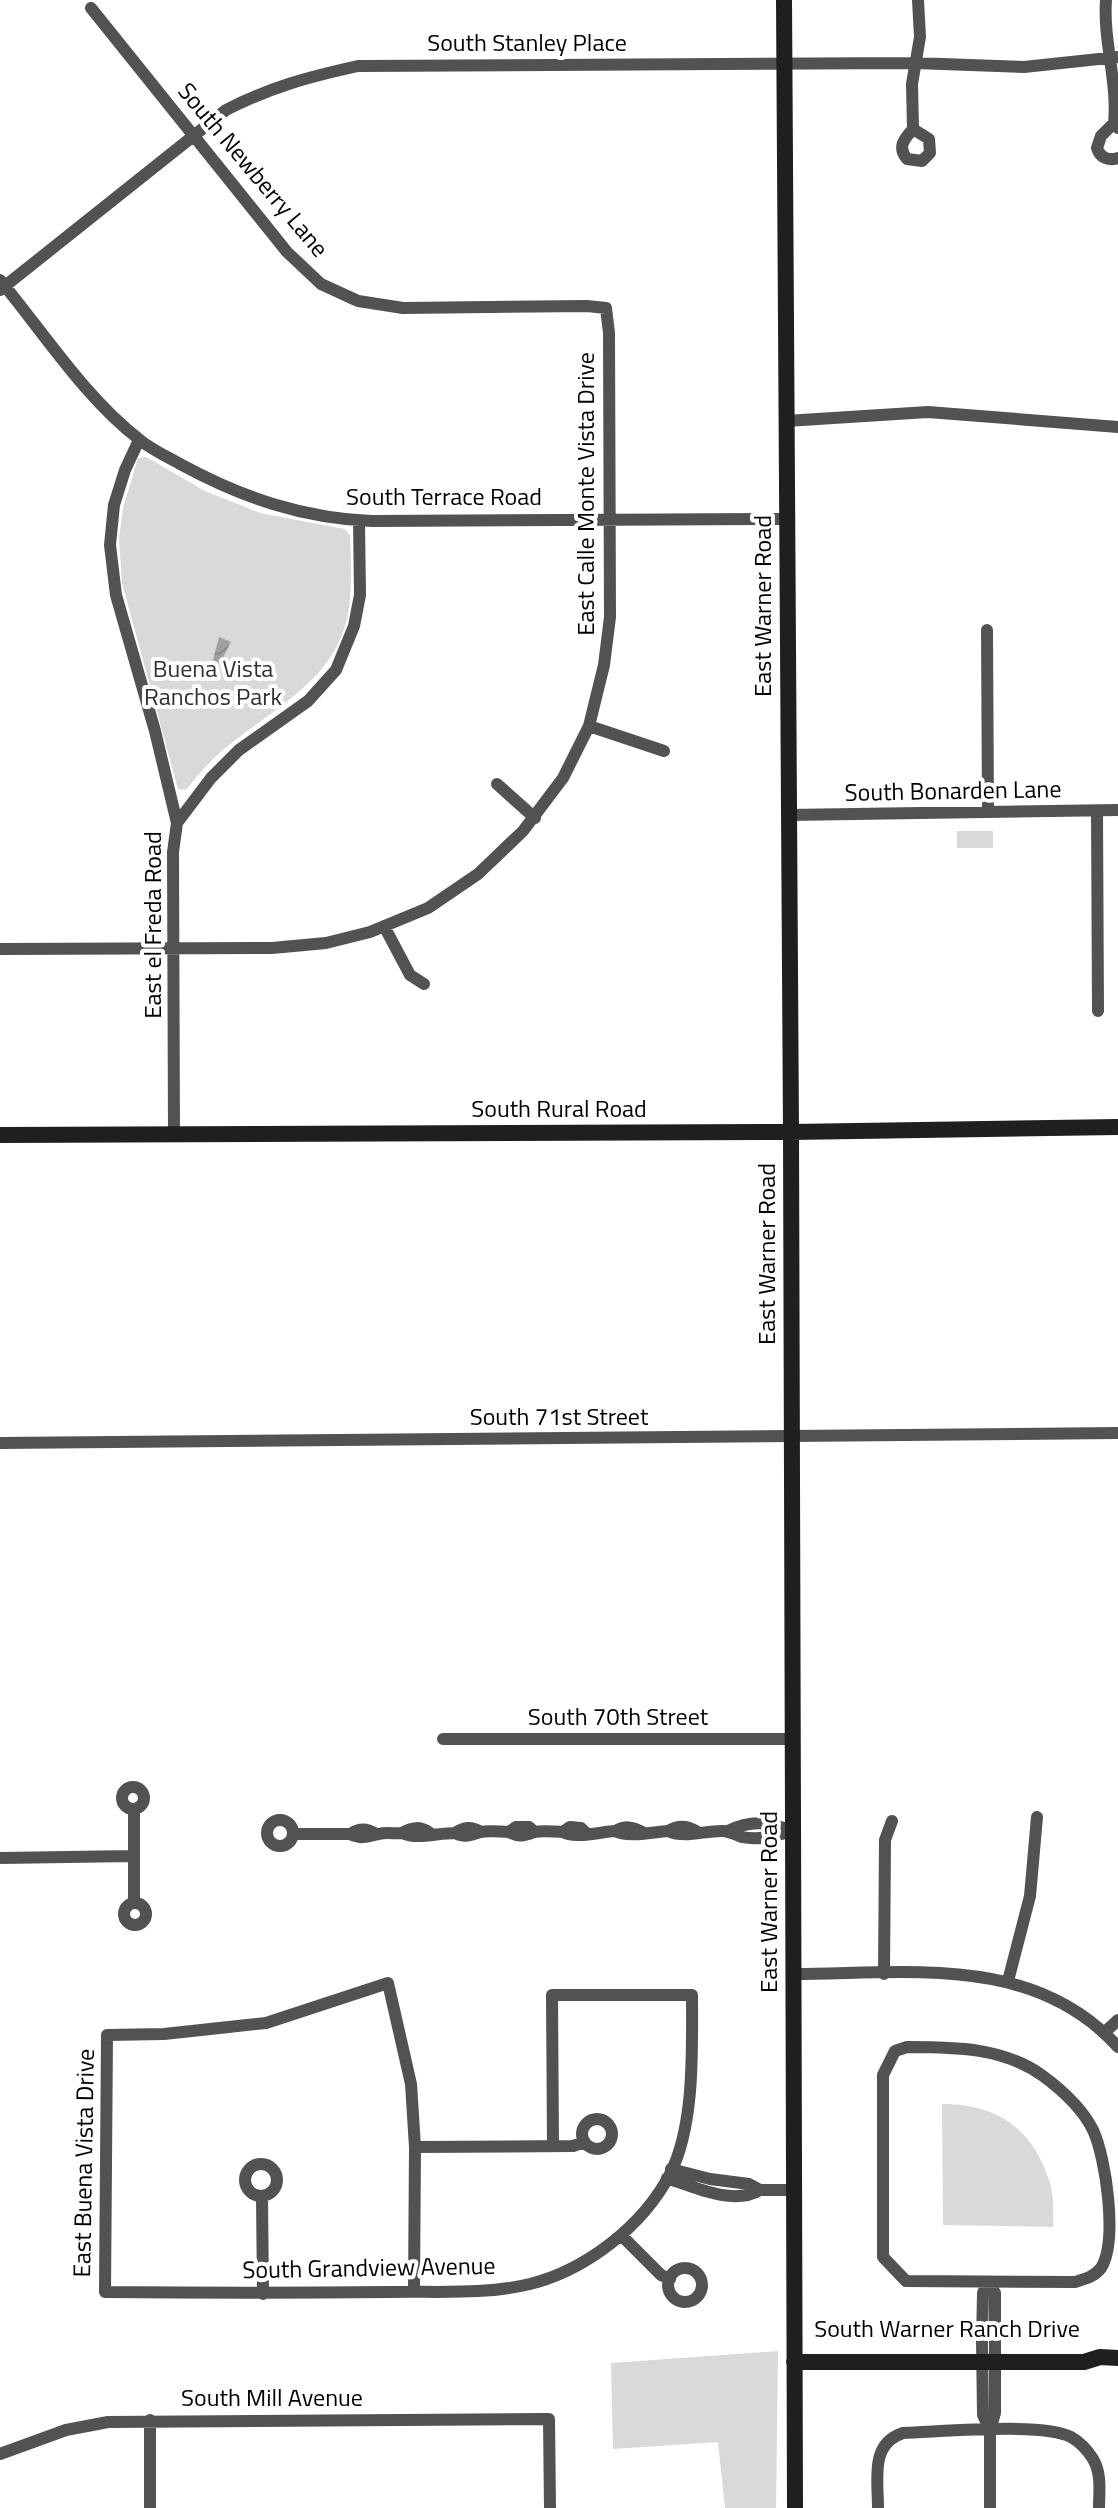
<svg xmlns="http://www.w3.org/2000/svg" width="1118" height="2508" font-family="'Titillium Web',sans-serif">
<defs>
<pattern id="water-waves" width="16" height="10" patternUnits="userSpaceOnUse" patternTransform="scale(2)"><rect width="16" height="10" fill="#a0a0a0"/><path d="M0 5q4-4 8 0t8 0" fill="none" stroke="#888"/></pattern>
</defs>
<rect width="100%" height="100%" fill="#fff"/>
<!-- park -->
<path fill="#d9d9d9" d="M146,457l59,34 55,22 85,16 5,6c1,24 2,49 -1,73 -10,72 -77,100 -126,142 -14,12 -26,26 -37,40l-8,-1 -56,-206 -3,-44 4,-31 15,-50z
M957,831h36v17h-36z
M942,2104c56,0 91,25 108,79 4,13 3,30 3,44l-110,-2z
M778,2351l-2,157h-51l-7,-66 -105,7 -2,-86z"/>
<!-- water -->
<path fill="url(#water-waves)" d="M219,637l12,5 -11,21 -7,-3z"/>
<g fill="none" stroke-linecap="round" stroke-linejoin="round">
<!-- street -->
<path stroke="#525252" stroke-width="12" d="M1106,0c-3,42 12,81 8,123
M1118,128l-4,-5 -13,13 -4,12c3,10 11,13 21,10
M913,129l16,10 1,14 -8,8 -15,-2c-10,-12 -3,-20 6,-30l-1,-45 8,-47 -2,-37
M0,280c43,52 86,119 140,160 12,10 28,17 42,25 61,33 120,53 190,56l414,-2
M0,290l226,-180c45,-23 82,-33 132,-44l557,-3 109,4 94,-10
M786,421l142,-9 190,15
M139,440l-14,30 -11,35 -4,40 6,50 39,136 22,92 -4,29 1,283
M987,630l1,182
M589,726l75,25
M497,784l38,34
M1097,811l1,200
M788,815l330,-5
M177,823l34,-45 28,-28 69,-49 28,-31 18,-44 6,-31 -1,-74
M384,926l26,49 14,9
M0,949l272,-1 54,-5 44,-11 58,-24 50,-34 45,-43 40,-53 26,-52 15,-61 6,-48 -1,-284 -3,-25 -19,-2 -184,2 -45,-7 -37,-17 -34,-32 -196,-244
M0,1443l1118,-10
M443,1739h349
M122 1798a11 11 0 1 1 22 0a11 11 0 1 1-22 0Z
M134,1809v94
M267 1833a13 13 0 1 1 26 0a13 13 0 1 1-26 0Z
M696,1831c-10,-6 -18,-6 -28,0 18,8 37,-1 56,0 7,1 12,4 18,6 17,4 35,-2 51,-6
M728,1831c23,-11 39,-9 62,-1
M481,1832c-10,-6 -17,-5 -26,1 11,5 15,2 26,-1 8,-2 19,0 28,0
M535,1832l-6,-5h-13l-7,5c11,6 15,3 26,0 8,-2 20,0 28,0
M642,1832c-10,-6 -17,-6 -27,-1 13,7 37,1 53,0
M430,1833c-10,-7 -18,-6 -28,0 15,7 35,0 53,0
M586,1833l-5,-5 -11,-1 -7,5c11,7 37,0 52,-1
M293,1834h57
M376,1834c-10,-6 -16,-6 -26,0 12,6 17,2 29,0 7,-2 16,0 23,-1
M0,1858l134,-2
M124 1914a11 11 0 1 1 22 0a11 11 0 1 1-22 0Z
M793,1974c114,0 240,-21 325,73
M884,1974l1,-134 7,-19
M1008,1981l22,-85 7,-79
M1105,2032l13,-12
M907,2047c47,0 96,0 136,29 19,14 39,32 50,54 13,28 25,111 8,138 -7,9 -16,11 -26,14l-169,-1 -23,-24v-182l12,-24z
M582 2134a15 15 0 1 1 30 0a15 15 0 1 1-30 0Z
M415,2147l158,-1 11,-4
M245 2180a16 16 0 1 1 32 0a16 16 0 1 1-32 0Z
M671,2169l39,10 39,5 11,6h33
M667,2178c27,9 66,28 93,12
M262,2197l1,97
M621,2235l40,40 9,4
M668 2285a17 17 0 1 1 34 0a17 17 0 1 1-34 0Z
M414,2291l1,-144 -4,-63 -23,-101 -122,40 -102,11 -57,1 -2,257c95,1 190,1 285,0 46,-1 95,3 140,-8 56,-14 113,-58 140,-110 25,-49 22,-124 22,-179h-140l1,151
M150,2420v88
M0,2454l66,-24 42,-8 441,-3 1,89
M878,2508c0,-30 -8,-64 25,-75 37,-1 140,-11 168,4 9,5 17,14 22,22 9,15 6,33 6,49
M990,2508v-78l5,-17v-120l-7,-11 -5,11 -1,49 1,73 7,15"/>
<!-- secondary -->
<path stroke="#1f1f1f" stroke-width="16" d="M784,0l7,1132 4,1376
M0,1135l791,-3 327,-5
M794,2362h290l16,-5 18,1"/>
</g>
<g text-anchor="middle" stroke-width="8" stroke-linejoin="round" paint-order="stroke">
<!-- street labels -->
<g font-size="24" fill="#000" stroke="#fff">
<text x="527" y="51">South Stanley Place</text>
<text transform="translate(253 170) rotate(50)" y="8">South Newberry Lane</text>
<text transform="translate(586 494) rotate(-90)" y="8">East Calle Monte Vista Drive</text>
<text x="444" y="505">South Terrace Road</text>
<text transform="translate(763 606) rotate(-90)" y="8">East Warner Road</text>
<text transform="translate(953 791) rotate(-1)" y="8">South Bonarden Lane</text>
<text transform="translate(153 925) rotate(-90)" y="8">East el Freda Road</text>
<text x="559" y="1117">South Rural Road</text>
<text transform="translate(767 1254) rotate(-90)" y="8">East Warner Road</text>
<text x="559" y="1425">South 71st Street</text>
<text x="618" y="1725">South 70th Street</text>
<text transform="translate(769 1902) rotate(-90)" y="8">East Warner Road</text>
<text transform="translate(84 2163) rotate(-89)" y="8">East Buena Vista Drive</text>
<text transform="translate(369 2268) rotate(-1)" y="8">South Grandview Avenue</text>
<text x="947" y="2337">South Warner Ranch Drive</text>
<text x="272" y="2406">South Mill Avenue</text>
</g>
<!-- park labels -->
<g font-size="24" fill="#303030" stroke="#fff">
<text x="213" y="677">Buena Vista<tspan x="213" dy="28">Ranchos Park</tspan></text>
</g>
</g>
</svg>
